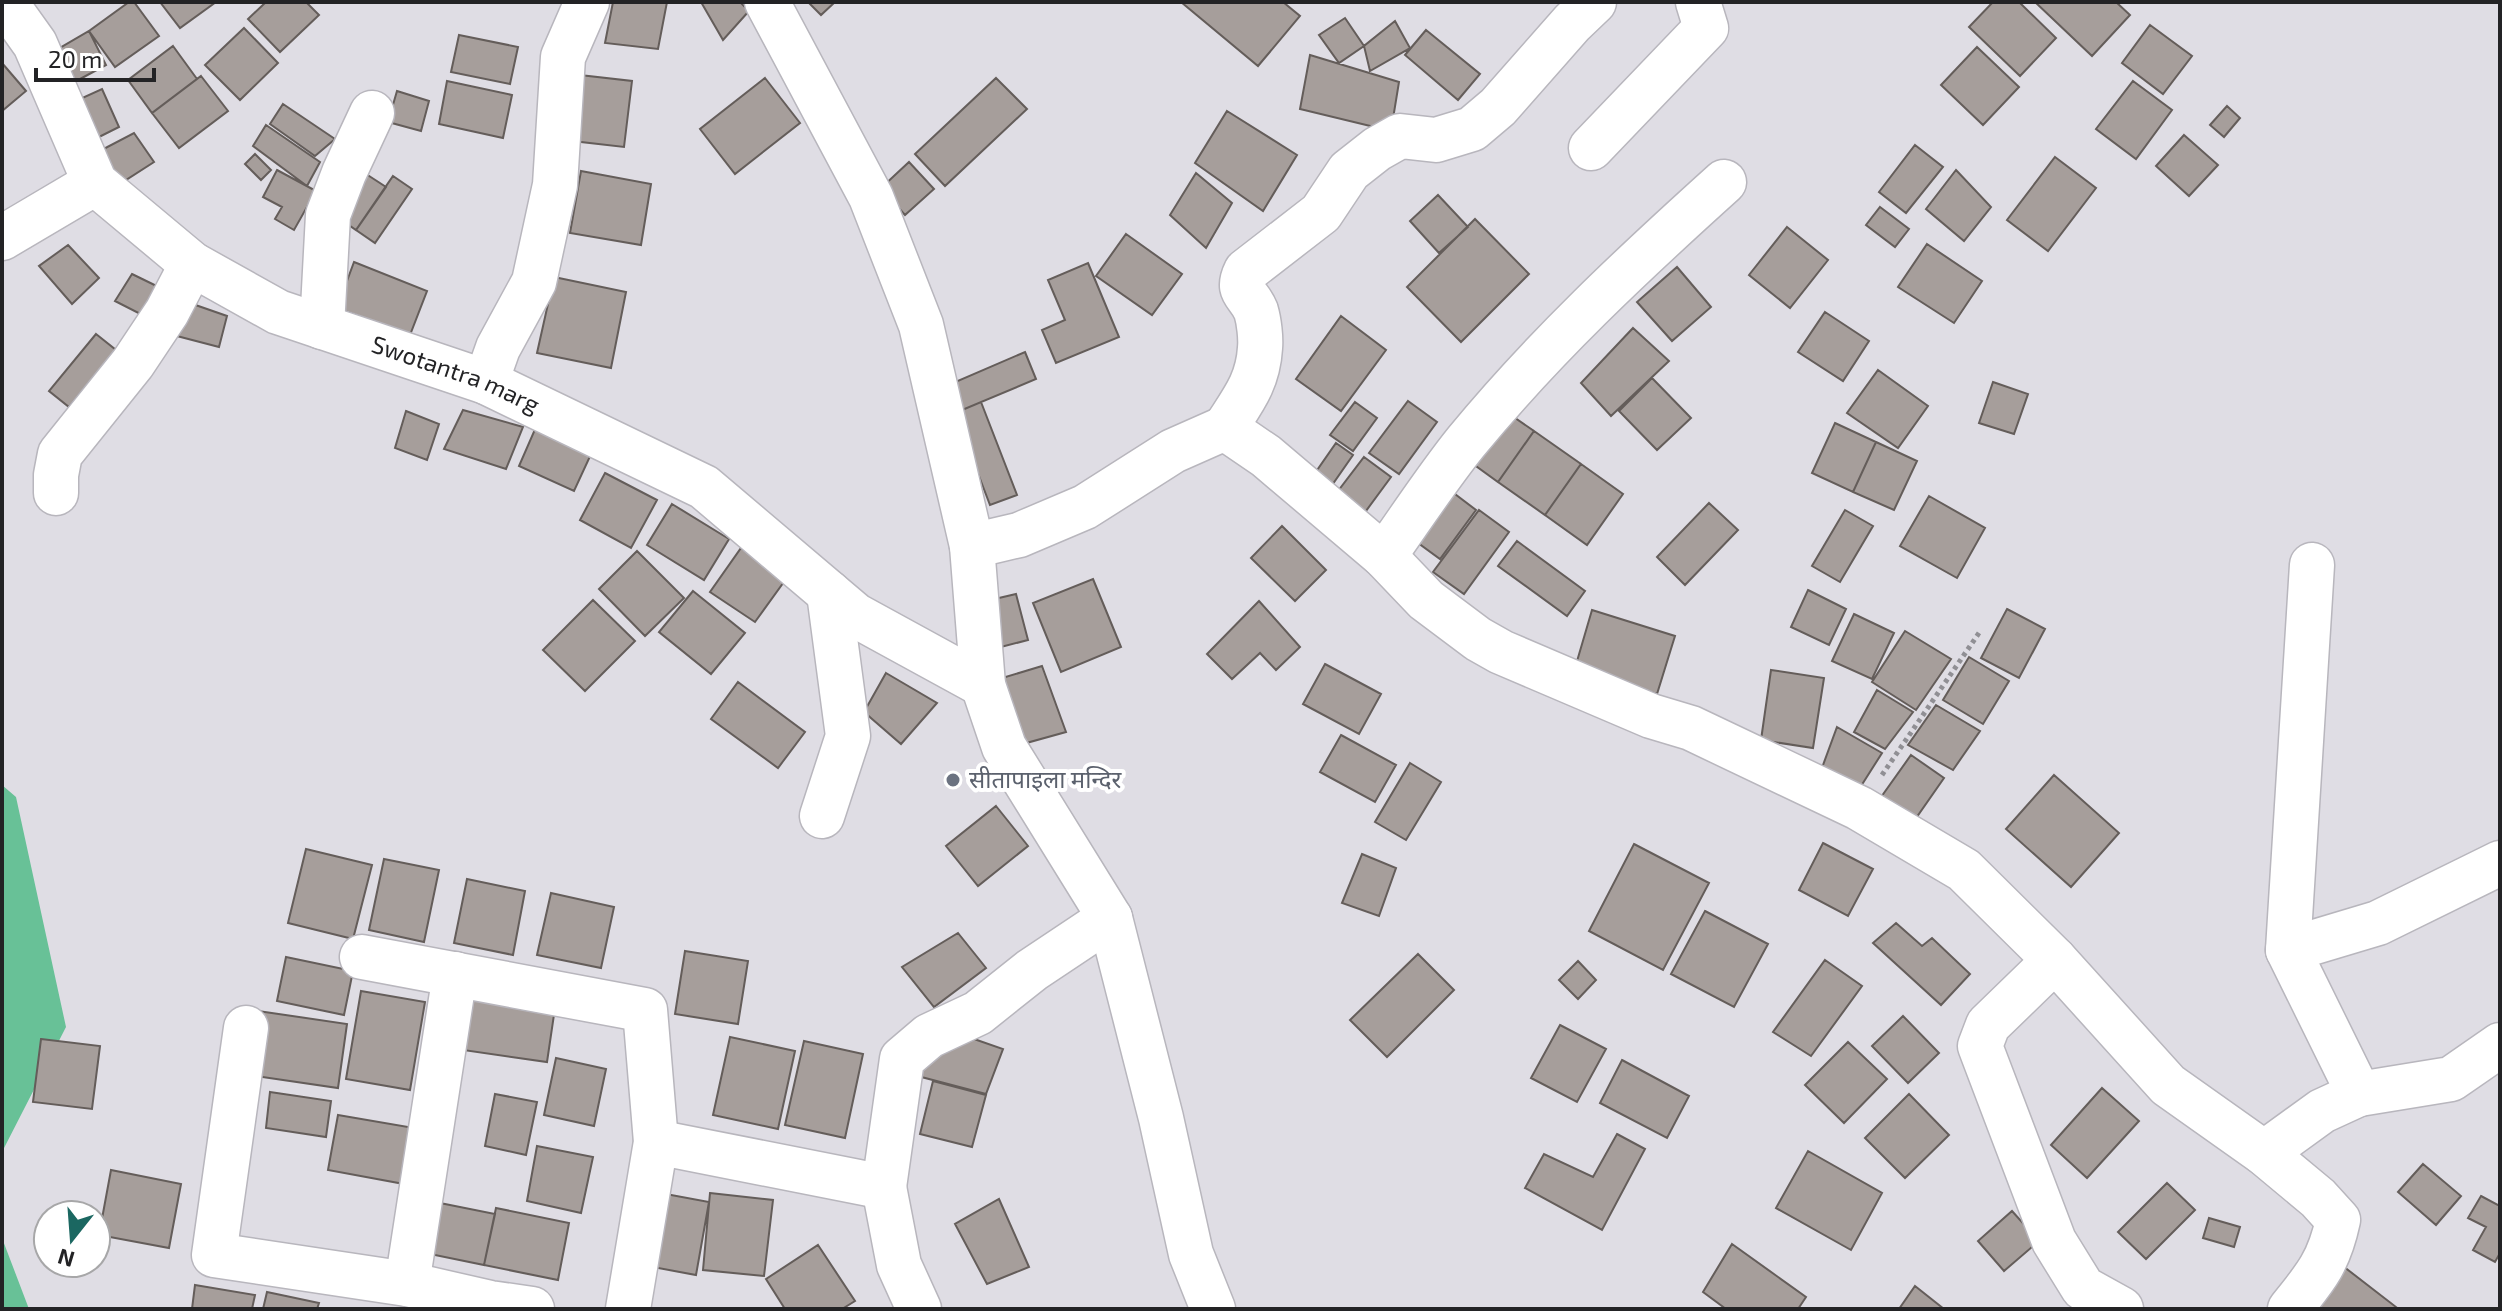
<svg xmlns="http://www.w3.org/2000/svg" width="2502" height="1311" font-family="'Exo 2','Noto Sans Devanagari',sans-serif">
<rect width="100%" height="100%" fill="#dfdde4"/>
<!-- forest -->
<path fill="#68c197" d="M2,785l14,12 50,230 -64,125z
M2,1238l27,71h-27z"/>
<!-- building -->
<path fill="#a69e9b" stroke="#645d5a" stroke-width="2" d="M129,2h5l25,34 -44,31 -26,-36z
M160,2h56l-36,26z
M266,2h40l13,13 -39,37 -32,-33z
M613,2h54l-9,47 -53,-6z
M701,2h39l9,9 -26,29z
M808,2h27l-14,13z
M1181,2h102l17,14 -42,50z
M1993,2h26l37,36 -36,38 -51,-49z
M2035,2h81l14,13 -38,41z
M1345,18l19,28 -25,17 -20,-28z
M1395,21l15,27 -40,23 -6,-25z
M2150,25l42,31 -29,38 -41,-31z
M244,28l34,35 -38,37 -35,-35z
M1426,30l54,44 -22,26 -53,-45z
M89,31l17,34 -37,20 -16,-33z
M459,35l59,12 -8,37 -59,-12z
M173,46l24,33 -45,34 -24,-33z
M1977,47l42,40 -36,38 -42,-40z
M1310,55l89,27 -8,49 -91,-22z
M2,63l24,28 -24,20z
M571,74l61,7 -8,66 -60,-7z
M201,76l27,35 -49,37 -27,-35z
M765,78l35,45 -65,51 -35,-45z
M996,78l31,31 -82,77 -30,-32z
M447,81l65,14 -9,43 -64,-14z
M2133,81l39,29 -36,49 -40,-30z
M102,89l17,38 -34,17 -16,-40z
M397,91l32,10 -8,30 -33,-9z
M283,104l52,35 -20,17 -45,-32z
M2227,106l13,12 -16,19 -14,-12z
M1227,111l70,44 -34,56 -68,-48z
M266,125l54,37 -13,24 -54,-40z
M134,133l20,29 -39,25 -21,-33z
M2184,135l34,30 -29,31 -33,-30z
M1915,145l28,22 -37,46 -27,-21z
M255,154l16,16 -10,10 -16,-16z
M2055,157l41,31 -48,63 -41,-31z
M909,162l25,27 -29,26 -24,-27z
M277,170l39,21 -22,39 -19,-11 7,-12 -19,-10z
M1956,170l35,37 -27,34 -38,-32z
M581,171l70,13 -10,61 -71,-12z
M363,172l23,15 -30,43 -23,-16z
M1196,173l36,30 -26,45 -36,-33z
M393,176l19,13 -37,54 -19,-13z
M1438,195l30,32 -29,26 -29,-32z
M1880,207l29,22 -14,18 -29,-22z
M1475,219l54,55 -68,68 -54,-55z
M1787,227l41,33 -38,48 -41,-33z
M1126,234l56,40 -30,41 -56,-39z
M1927,244l55,37 -28,42 -56,-36z
M68,245l31,33 -27,26 -33,-38z
M354,262l73,29 -17,44 -73,-27z
M1088,263l31,74 -63,26 -14,-33 23,-10 -17,-40z
M1677,267l34,40 -39,34 -35,-39z
M132,274l41,20 -17,28 -41,-21z
M554,277l72,15 -15,76 -74,-15z
M184,301l43,15 -8,31 -46,-12z
M1825,312l44,29 -26,40 -45,-29z
M1341,316l45,34 -45,61 -45,-32z
M1633,328l36,33 -58,55 -30,-33z
M96,334l20,16 -47,57 -20,-16z
M1025,352l11,27 -81,34 -9,-27z
M1878,370l50,36 -30,42 -51,-35z
M1652,378l39,40 -34,32 -38,-39z
M1993,382l35,12 -14,40 -35,-11z
M1408,401l29,21 -38,52 -30,-21z
M981,402l36,93 -27,10 -35,-92z
M1355,402l22,16 -24,33 -23,-16z
M463,410l60,17 -17,42 -62,-20z
M406,411l33,13 -12,36 -32,-12z
M1505,411l29,20 -36,51 -29,-21z
M1835,423l41,19 -23,50 -41,-19z
M536,427l56,25 -18,39 -55,-25z
M1534,431l47,33 -36,51 -47,-33z
M1876,442l41,19 -23,49 -41,-18z
M1336,443l17,12 -23,33 -17,-12z
M1364,457l27,20 -28,38 -28,-20z
M1581,464l42,30 -36,51 -42,-30z
M605,473l52,27 -26,48 -51,-28z
M1451,491l25,19 -36,49 -26,-19z
M1929,496l56,32 -28,50 -57,-32z
M1709,503l29,27 -53,55 -28,-28z
M672,504l57,35 -25,41 -57,-35z
M1479,510l30,22 -45,62 -31,-22z
M1845,510l28,16 -33,56 -28,-16z
M1282,526l44,44 -31,31 -44,-43z
M1517,541l68,50 -18,25 -69,-50z
M741,548l45,31 -31,43 -45,-30z
M637,551l47,47 -39,38 -46,-47z
M1093,579l28,68 -60,25 -28,-69z
M1808,590l38,19 -17,36 -38,-18z
M693,591l52,42 -34,41 -52,-42z
M1016,594l12,46 -31,8 -11,-47z
M593,600l42,41 -50,50 -42,-41z
M1259,601l41,46 -24,23 -16,-17 -28,26 -25,-25z
M2007,609l38,20 -26,49 -38,-20z
M1592,610l83,26 -18,58 -82,-26z
M1854,614l40,19 -22,46 -40,-18z
M1905,631l46,28 -35,51 -44,-28z
M1969,657l40,24 -26,43 -40,-24z
M1325,664l56,30 -22,40 -56,-30z
M1042,666l24,66 -54,15 -23,-65z
M1771,670l53,8 -11,70 -52,-8z
M886,673l51,30 -36,41 -37,-32z
M738,682l67,50 -27,36 -67,-49z
M1877,690l36,22 -28,37 -31,-17z
M1936,705l44,26 -27,39 -45,-25z
M1837,727l45,26 -26,41 -37,-18z
M1341,735l55,30 -21,37 -55,-30z
M1911,755l33,23 -37,53 -33,-24z
M1410,763l31,19 -35,58 -31,-18z
M2054,775l65,58 -48,54 -65,-58z
M996,806l32,40 -50,40 -32,-40z
M1823,843l50,26 -25,47 -49,-26z
M1634,844l75,39 -46,87 -74,-39z
M306,849l66,16 -19,74 -65,-16z
M1362,854l34,14 -17,48 -37,-13z
M384,859l55,11 -15,72 -55,-12z
M467,879l58,12 -12,64 -59,-12z
M551,893l63,14 -13,61 -64,-13z
M1705,911l63,33 -34,63 -63,-33z
M1896,923l26,23 10,-8 38,36 -29,31 -68,-62z
M958,933l28,35 -52,39 -32,-40z
M685,951l63,10 -10,63 -63,-10z
M1418,954l36,36 -67,67 -37,-37z
M286,957l67,14 -9,44 -67,-14z
M1825,960l37,26 -51,70 -38,-24z
M1578,961l18,19 -18,19 -19,-19z
M472,988l84,13 -9,61 -84,-12z
M361,991l64,11 -15,88 -64,-11z
M258,1011l89,13 -9,64 -89,-13z
M1903,1016l36,37 -31,30 -36,-37z
M1560,1025l46,24 -29,53 -46,-24z
M730,1037l65,14 -17,78 -65,-14z
M41,1039l59,7 -8,63 -59,-7z
M974,1039l29,10 -17,45 -76,-20 5,-13z
M804,1041l59,13 -18,84 -60,-13z
M1848,1042l39,37 -43,44 -39,-38z
M556,1058l50,11 -12,57 -50,-11z
M1622,1060l67,36 -22,42 -67,-35z
M933,1081l53,14 -14,52 -52,-13z
M2102,1088l37,33 -52,57 -36,-33z
M270,1092l61,9 -5,36 -60,-9z
M495,1094l42,8 -11,53 -41,-9z
M1909,1094l40,41 -44,43 -40,-40z
M338,1115l76,13 -10,56 -76,-14z
M1617,1134l28,15 -43,81 -77,-42 19,-34 49,23z
M537,1146l56,11 -12,56 -54,-12z
M1808,1151l74,42 -31,57 -75,-42z
M2423,1164l38,32 -25,29 -38,-33z
M111,1170l70,14 -12,64 -70,-13z
M2167,1183l28,27 -49,49 -28,-27z
M655,1192l54,10 -13,73 -54,-10z
M710,1193l63,7 -9,76 -61,-6z
M2481,1196l19,10v47l-5,9 -22,-12 13,-23 -18,-9z
M999,1199l30,68 -42,17 -32,-60z
M440,1203l55,11 -11,51 -54,-11z
M496,1208l73,15 -11,57 -74,-15z
M2012,1211l27,30 -35,30 -26,-30z
M2209,1218l31,9 -6,20 -31,-9z
M1732,1244l74,53 -8,12h-72l-23,-17z
M818,1245l37,56 -13,8h-57l-19,-30z
M2339,1263l57,44 -2,2h-76z
M195,1285l60,10 -3,14h-60z
M1915,1286l29,23h-45z
M267,1292l52,11 -2,6h-54z"/>
<g fill="none" stroke-linecap="round" stroke-linejoin="round">
<!-- minor casing -->
<g stroke="#b8b6bd" stroke-width="47">
<g id="minor">
<path id="s1" d="M5,2l30,42 60,139 97,81 86,48 208,70 218,105 151,128 128,70"/>
<path d="M1591,148l115,-120 -8,-26"/>
<path d="M2,238l93,-55"/>
<path d="M322,327l6,-112 16,-42 28,-60"/>
<path d="M486,382l12,-34 36,-66 21,-97 8,-128 24,-55"/>
<path d="M1225,428c18,-28 33,-46 35,-80 1,-10 -1,-27 -4,-37 -7,-18 -21,-18 -10,-40l75,-58 28,-42 28,-22 23,-13 36,4 36,-11 26,-22 74,-84 22,-21"/>
<path d="M56,493v-18l4,-21 73,-91 34,-51 25,-48"/>
<path d="M972,546l47,-11 66,-28 88,-56 52,-23 41,28 118,100 42,44 52,39 23,13 150,64 40,12 168,80 105,62 91,90 113,125 96,68 54,45 20,22c-9,42 -22,57 -48,89"/>
<path d="M1384,556c27,-38 53,-78 82,-114 78,-95 167,-178 258,-260"/>
<path d="M822,816l26,-80 -19,-143"/>
<path d="M2288,950l24,-385"/>
<path d="M362,957l283,53 11,132 -28,167"/>
<path d="M2055,960l-67,65 -8,21 74,195 29,47 38,21"/>
<path d="M246,1028l-32,227 193,29 83,19 42,6"/>
<path d="M2359,1094l92,-15 49,-34"/>
<path d="M656,1142l228,45 18,-128 27,-23 49,-23 54,-43 78,-52"/>
<path d="M2264,1153l58,-42 37,-17 -71,-144 90,-27 122,-60"/>
<path d="M884,1187l15,78 20,44"/>
<path d="M407,1284l48,-310"/>
</g>
</g>
<!-- major casing -->
<g stroke="#b8b6bd" stroke-width="47">
<path id="major" d="M767,2l104,195 50,128 51,221 11,139 21,62 106,171 51,200 30,136 22,55"/>
</g>
<!-- path -->
<path stroke="#908f94" stroke-width="5" stroke-dasharray="4 4" stroke-linecap="butt" d="M1882,775l99,-145"/>
<!-- minor -->
<use href="#minor" stroke="#fff" stroke-width="44"/>
<!-- major -->
<use href="#major" stroke="#fff" stroke-width="44"/>
</g>
<!-- markers -->
<circle fill="#6b7280" stroke="#fff" stroke-width="3" cx="953" cy="780" r="8"/>
<g text-anchor="middle" stroke-width="8" stroke-linejoin="round" paint-order="stroke">
<!-- street labels -->
<g font-size="24" fill="#232325" stroke="#fff">
<text dy="8" stroke="none"><textPath href="#s1" startOffset="616">Swotantra marg</textPath></text>
</g>
<!-- worship labels -->
<g font-size="24" fill="#5b616d" stroke="#fff" text-anchor="start">
<text x="969" y="788">सीतापाइला मन्दिर</text>
</g>
</g>
<!-- border -->
<rect width="2502" height="1311" fill="none" stroke="#232325" stroke-width="8"/>
<!-- north arrow -->
<g transform="translate(72 1239) rotate(197)"><circle r="38" fill="#ffffff" stroke="#a7a7a8" stroke-width="2"/>
<path d="M0-6L14 30L0 20L-14 30Z" fill="#1b6761"/>
<text y="-12" font-size="22" font-weight="bold" text-anchor="middle" fill="#232325">N</text>
</g>
<!-- scale -->
<path d="M36 68v12h118v-12" fill="none" stroke="#232325" stroke-width="4"/>
<text x="48" y="68" font-size="24" fill="#232325" stroke="#ffffff" stroke-width="6" paint-order="stroke">20 m</text>
</svg>
